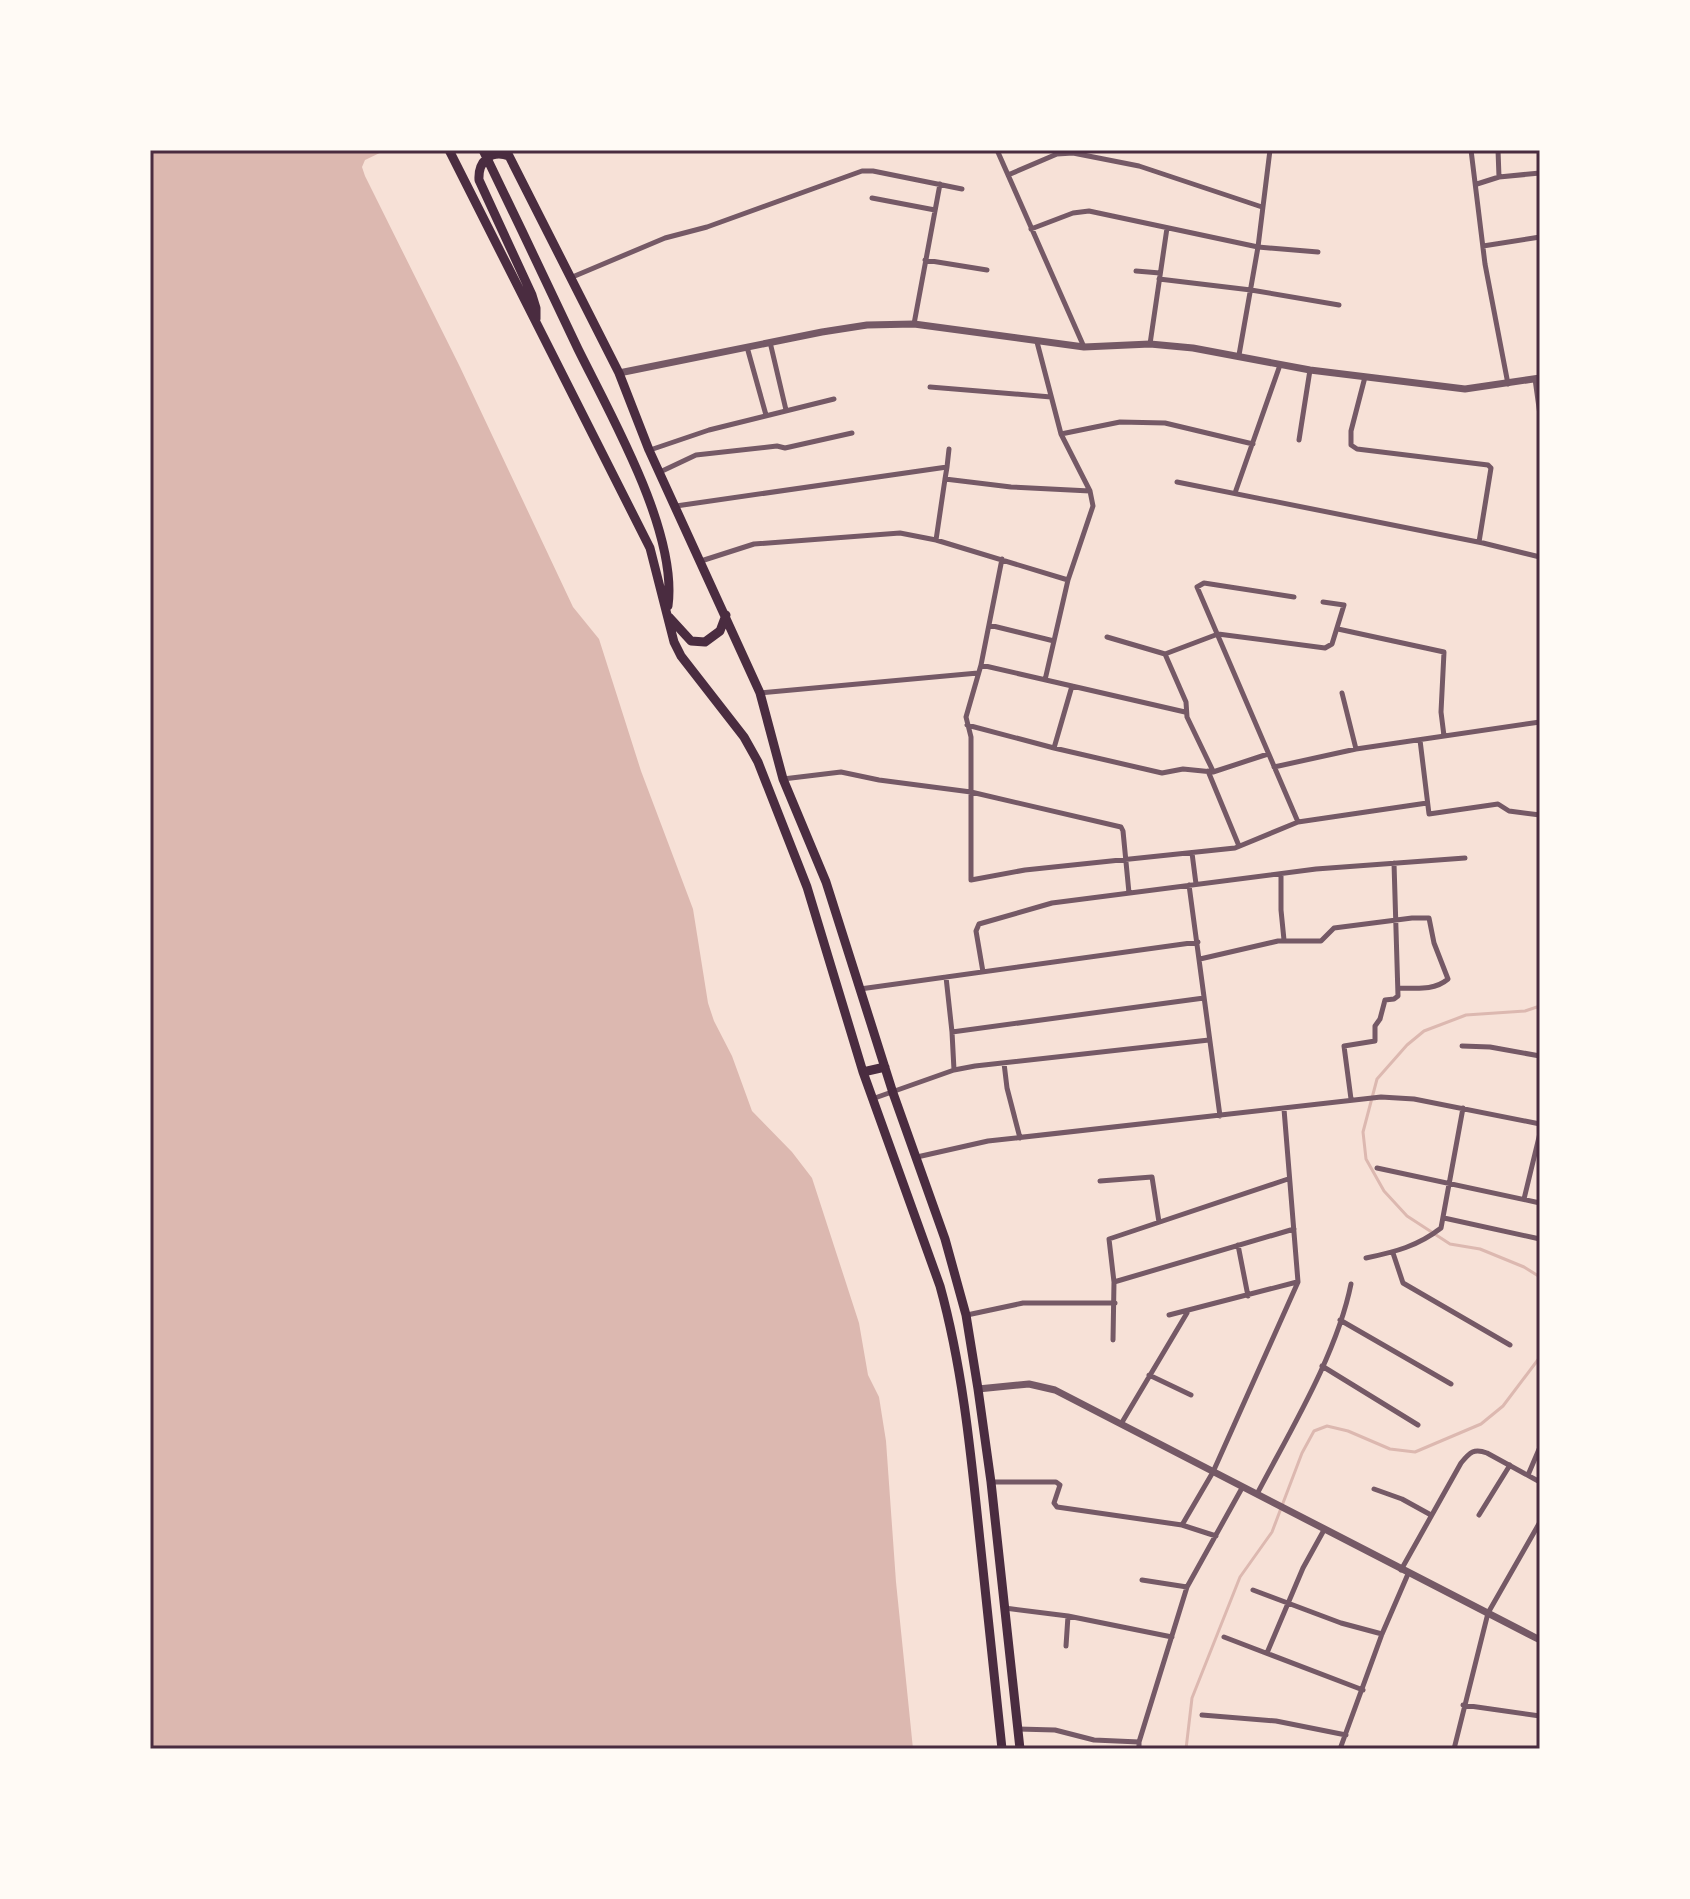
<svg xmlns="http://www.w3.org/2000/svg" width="1690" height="1899" font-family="Raleway,sans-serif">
<rect width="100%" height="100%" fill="#f7e1d7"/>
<!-- water -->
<path fill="#dcb8b0" d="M150,150h236l-21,10 -3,7 3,9 95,191 113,240 26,32 42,132 52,138 15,94 6,18 18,35 20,55 40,41 20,26 47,145 9,52 11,22 7,44 10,141 17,167h-763z"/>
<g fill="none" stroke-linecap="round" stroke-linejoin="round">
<!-- stream -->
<path stroke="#dcb8b0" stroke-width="3" d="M1540,1006l-15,5 -59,4 -42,16 -17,14 -30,34 -14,53 3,27 18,32 23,25 43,28 30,5 44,18 16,10
M1186,1749l6,-51 48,-121 32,-45 30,-79 12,-22 13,-5 21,5 42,18 25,3 66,-28 22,-18 37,-49"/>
<!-- minor -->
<path stroke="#755966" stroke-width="5" d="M997,150l87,197
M1471,150l14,114 23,120
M1498,150l1,27
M1008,175l49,-21 16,-1 66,13 123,41
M1477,184l22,-7 41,-4
M872,198l63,12
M1031,229l42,-16 16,-2 169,36 60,5
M1483,246l57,-9
M925,260l62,10
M1136,271l24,2
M570,278l95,-40 42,-11 155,-56h11l89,18
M1159,279l92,11 88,15
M914,324l26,-140
M770,342l16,68
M1037,342l24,92 29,57 3,15 -25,74 -23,100
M1150,344l17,-116
M747,347l19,68
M1239,355l19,-108 12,-97
M1365,377l-14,54v14l6,4 131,16 3,3 -12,74
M1535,379l5,36
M930,387l121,10
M1061,434l59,-12 45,1 88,21
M1299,440l11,-70
M650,450l59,-20 125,-31
M947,467l2,-18
M660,472l36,-17 81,-9 8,2 67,-15
M1177,482l306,61 57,14
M1235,493l45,-128
M676,506l271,-39 -2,12 66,8 79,4
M936,540l9,-61
M1002,559l-21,106 -15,52 5,20v143l54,-10 210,-22 63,-26 -101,-235 7,-4 90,14
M701,561l53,-17 146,-11 36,7 132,40
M989,625l65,16
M1338,629l106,23 -3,60 3,24
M1107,637l58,17 21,48 1,15 26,54
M1165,654l53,-20 107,14 7,-4 12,-39 -21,-3
M981,665l204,47
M760,693l218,-20
M1342,693l14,56
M967,725l87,23 108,25 21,-4 30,3 55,-18
M1420,740l9,74 69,-10 11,7 31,4
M1054,748l18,-62
M1274,767l82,-18 184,-27
M1208,771l31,75
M783,779l58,-7 38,8 92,12 150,35 2,4 6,62
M1298,822l129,-19
M1192,853l4,31
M1281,874v36l3,30
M1189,885l31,231
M1200,959l78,-18h43l13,-13 78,-10h17l5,25 14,36c-14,12 -32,9 -49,9
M983,972l-7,-41 3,-7 73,-21 264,-34 149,-11
M946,977l6,55
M860,989l338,-47
M1462,1046l28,1 50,9
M1004,1063l3,25 13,50
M954,1070l-2,-38 252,-34
M872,1099l82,-29 21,-4 234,-26
M1351,1099l-7,-53 31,-5v-15l5,-7 5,-19 9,-1 4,-3 -4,-133
M917,1157l71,-16 393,-44 33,2 126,25
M1377,1168l163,35
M1100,1181l52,-4 7,45
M1524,1199l16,-66
M1444,1218l96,21
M1238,1245l10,51
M1393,1253l10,30 107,62
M1366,1258c29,-6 52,-12 75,-30l22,-120
M1114,1282l180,-53
M967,1315l56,-12h92
M1169,1315l128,-33
M1340,1320l111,64
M1113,1340l1,-58 -5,-43 179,-60
M1322,1366l96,59
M1149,1375l42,20
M1121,1424l66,-111
M1528,1475l12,-28
M992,1482h64l4,3 -6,18 3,4 125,18 34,11
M1374,1489l28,10 29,16
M1257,1494c33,-63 80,-140 94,-210
M1479,1515l31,-50
M1182,1525l31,-53 85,-190 -14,-173
M1401,1570l60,-107c9,-11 13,-15 26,-10l53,29
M1142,1580l45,7
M1253,1590l88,33 41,11
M1005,1608l63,8 104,21
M1224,1637l139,53
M1066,1646l2,-30
M1267,1653l36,-85 21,-38
M1463,1705l77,11
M1202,1715l74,6 70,14
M1018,1729l37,1 39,10 45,2
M1139,1749v-7l48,-155 55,-99
M1340,1749l42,-115 26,-60
M1454,1749l34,-136 52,-91"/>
<!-- tertiary -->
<path stroke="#755966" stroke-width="7" d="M619,373l203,-41 45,-7 47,-1 170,23 66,-3 43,4 117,22 155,19 75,-11
M978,1389l51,-5 26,6 485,250"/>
<!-- trunk -->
<path stroke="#4a2c40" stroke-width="9" d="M449,150l201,398 24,94 7,14 63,81 14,25 49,125 56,185 77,214c23,83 31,169 40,255 7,69 15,139 22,208
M483,150c32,66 64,133 95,199 33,67 100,183 90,257
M506,150l113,223 30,77 111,243 23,86 43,103 67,211 52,146 21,76 12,74 13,93 29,267
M509,156c-19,-7 -31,6 -30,24l53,115 4,13v11
M669,617l22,24 14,1 15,-11 6,-16
M863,1072l22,-5"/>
</g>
<!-- border -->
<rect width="1690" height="1899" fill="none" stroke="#fffaf5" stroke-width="304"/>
<rect x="152" y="152" width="1386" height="1595" fill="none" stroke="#4a2c40" stroke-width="3"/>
</svg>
